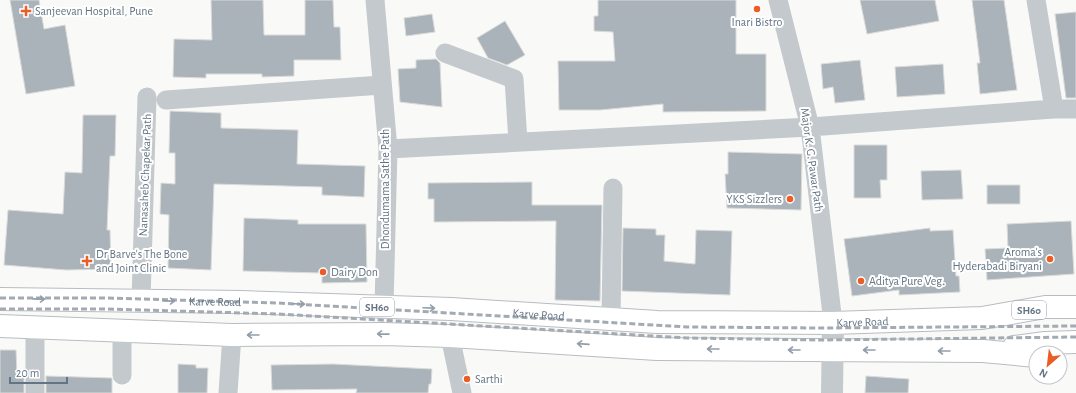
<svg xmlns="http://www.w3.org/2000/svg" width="1076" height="393" font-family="'Alegreya Sans',sans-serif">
<rect width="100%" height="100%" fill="#f9faf7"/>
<!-- building -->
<path fill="#aab3ba" stroke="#dbdbd9" d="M10,0h29l5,29 21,-4 10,61 -49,8z
M211,0h52l1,35h41v-35h28l1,27h6l1,33h-47v16l-32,1v-3h-56v4l-33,-1 1,-38 38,1z
M598,0h138v54h30v57l-103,1v-8l-63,6h-41l-1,-49h57l-2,-29 -19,-1v-15h4z
M860,0h75l4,21 -72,13z
M972,0h32l13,90 -37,4 -3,-31h3z
M1076,12v86h-10l-11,-84z
M432,14l3,18 -29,4 -2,-18z
M505,21l20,34 -18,10 -19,-7 -11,-20z
M436,59l4,4 2,44 -42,-5 -2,-33 18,-1v-8z
M860,60l5,40 -30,3 -2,-16 -10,2 -2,-25z
M943,64l2,30 -48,3 -2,-30z
M170,111l51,2v15l77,2 -1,34 68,2 -1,31 -42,-2v-8l-108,-3 -3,86 -43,-2 1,-53 -9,-1 1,-31 14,1v-31h-6z
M83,115h33l-1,41h-5l-3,74h3l1,39 -45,1 -62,-5 4,-55 55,4 2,-42 17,1z
M854,145h33v35h-7l1,18h-27z
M728,152l74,2 -1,56 -74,-2 -2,-34h3z
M961,170l2,29 -41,1 -1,-29z
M532,182v23h70l-2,96 -45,-1 1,-79 -122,1v-23h-6v-16z
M987,185h33v19h-33z
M244,218l54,2v4h68l1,58 -45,1v-10l-79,-2z
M1071,221l3,53 -87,6 -2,-31 23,-1 -1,-24z
M623,228l33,1v6h9l-1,26 31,3 1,-34 36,1 -2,64 -108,-4z
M930,228v3l23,-1 3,46h3l1,16 -61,3v-5l-47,6 -8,-57z
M0,350h16l1,25h7v18h-24z
M178,364l18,1v3h12l-1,25h-29z
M333,364l99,5 -1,15h-2l-1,9h-72l1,-4 -85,1 -1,-25z
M46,376l66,2v15h-66z
M866,376l43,3 -1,14h-43z"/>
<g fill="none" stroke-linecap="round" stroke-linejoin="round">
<!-- primary casing -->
<g stroke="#b8bcc1" stroke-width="24">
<g id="primary">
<path id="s1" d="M0,299l241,3 210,7 206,13 176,1 149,-5 63,-11h31"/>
<path d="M0,326l232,9 151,-1 67,2 207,13 326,2 53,5"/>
<path d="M1014,347l31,-4 31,-1"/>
</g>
</g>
<!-- minor -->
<path stroke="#c4c9cd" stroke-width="19" d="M375,0l13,149 -4,158
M778,0l32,127 23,196
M1036,0l18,109
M445,53l69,26 4,63
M166,100l216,-15
M388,149l422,-22 244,-18h22
M141,301l6,-204
M611,319l2,-131
M122,330v45
M450,336l12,57
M35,393v-67
M228,393l4,-58"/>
<!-- tertiary -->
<path stroke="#c4c9cd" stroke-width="22" d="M832,393l1,-70"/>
<!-- primary -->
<use href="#primary" stroke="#fff" stroke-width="22"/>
<!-- rail -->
<path stroke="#a3aab1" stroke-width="3" stroke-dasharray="6 3" stroke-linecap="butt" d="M0,298h107l171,5 409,24 135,1 254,-2
M0,309h107l171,5 409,24 135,2 254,-3"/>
</g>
<!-- one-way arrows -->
<defs><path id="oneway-shaft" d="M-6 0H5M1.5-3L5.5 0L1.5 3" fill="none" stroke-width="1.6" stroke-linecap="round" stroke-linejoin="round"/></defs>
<g stroke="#929ea9">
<use href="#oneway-shaft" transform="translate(39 299) rotate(1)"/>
<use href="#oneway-shaft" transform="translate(169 301) rotate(1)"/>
<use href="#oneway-shaft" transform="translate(299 304) rotate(2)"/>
<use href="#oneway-shaft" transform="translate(429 308) rotate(2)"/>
<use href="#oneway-shaft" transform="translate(383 334) rotate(-179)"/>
<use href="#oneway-shaft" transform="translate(253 335) rotate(180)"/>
<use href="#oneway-shaft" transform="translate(583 344) rotate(-176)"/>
<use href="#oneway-shaft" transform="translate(713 349) rotate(-180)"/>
<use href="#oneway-shaft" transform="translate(794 350) rotate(-180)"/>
<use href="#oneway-shaft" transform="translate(869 350) rotate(-180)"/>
<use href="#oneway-shaft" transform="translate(944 351) rotate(-180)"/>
</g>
<!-- markers -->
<g fill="#eb5d26" stroke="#fff" stroke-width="1.5">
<circle cx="757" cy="9" r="4"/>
<path d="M24 5h4v4h4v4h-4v4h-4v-4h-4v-4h4z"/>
<circle cx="790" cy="199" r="4"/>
<circle cx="1050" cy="259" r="4"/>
<path d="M85 255h4v4h4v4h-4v4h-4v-4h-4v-4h4z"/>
<circle cx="323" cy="272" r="4"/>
<circle cx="861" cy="281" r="4"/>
<circle cx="467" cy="379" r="4"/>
</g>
<g text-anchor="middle" stroke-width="4" stroke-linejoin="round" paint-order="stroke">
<!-- shield labels -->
<g fill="#fff" stroke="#929ea9" stroke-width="1">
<rect x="360" y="298" width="34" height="18" rx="3"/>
<rect x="1012" y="301" width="34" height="18" rx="3"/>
</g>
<g font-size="11" font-weight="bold" fill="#637484">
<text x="377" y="311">SH60</text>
<text x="1029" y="314">SH60</text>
</g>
<!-- poi labels -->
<g font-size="12" fill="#637484" stroke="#fff" text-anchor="start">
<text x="35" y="15">Sanjeevan Hospital, Pune</text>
<text x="757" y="26" text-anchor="middle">Inari Bistro</text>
<text x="782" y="203" text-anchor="end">YKS Sizzlers</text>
<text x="1042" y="256" text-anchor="end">Aroma's<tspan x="1042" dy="14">Hyderabadi Biryani</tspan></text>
<text x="96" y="258">Dr Barve's The Bone<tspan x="96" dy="14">and Joint Clinic</tspan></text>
<text x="331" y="276">Dairy Don</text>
<text x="869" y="285">Aditya Pure Veg.</text>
<text x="475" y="383">Sarthi</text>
</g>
<!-- street labels -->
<g font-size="12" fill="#637484" stroke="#fff">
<text transform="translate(812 160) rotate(82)" y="4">Major K. G. Pawar Path</text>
<text transform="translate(145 175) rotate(-88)" y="4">Nanasaheb Chapekar Path</text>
<text transform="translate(385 189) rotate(-90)" y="4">Dhondumama Sathe Path</text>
<text dy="4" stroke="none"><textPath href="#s1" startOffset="215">Karve Road</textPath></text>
<text dy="4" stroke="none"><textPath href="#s1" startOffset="539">Karve Road</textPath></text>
<text dy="4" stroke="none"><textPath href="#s1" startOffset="863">Karve Road</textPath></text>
</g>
</g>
<!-- north arrow -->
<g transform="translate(1048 365) rotate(208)"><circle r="19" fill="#ffffff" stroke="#c1c7ce"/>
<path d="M0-3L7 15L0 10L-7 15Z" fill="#eb5d26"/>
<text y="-6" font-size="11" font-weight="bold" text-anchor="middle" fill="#637484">N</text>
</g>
<!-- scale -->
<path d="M10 377v6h57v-6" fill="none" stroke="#637484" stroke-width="2"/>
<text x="16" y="377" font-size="12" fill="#637484" stroke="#ffffff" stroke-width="3" paint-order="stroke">20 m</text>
</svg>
